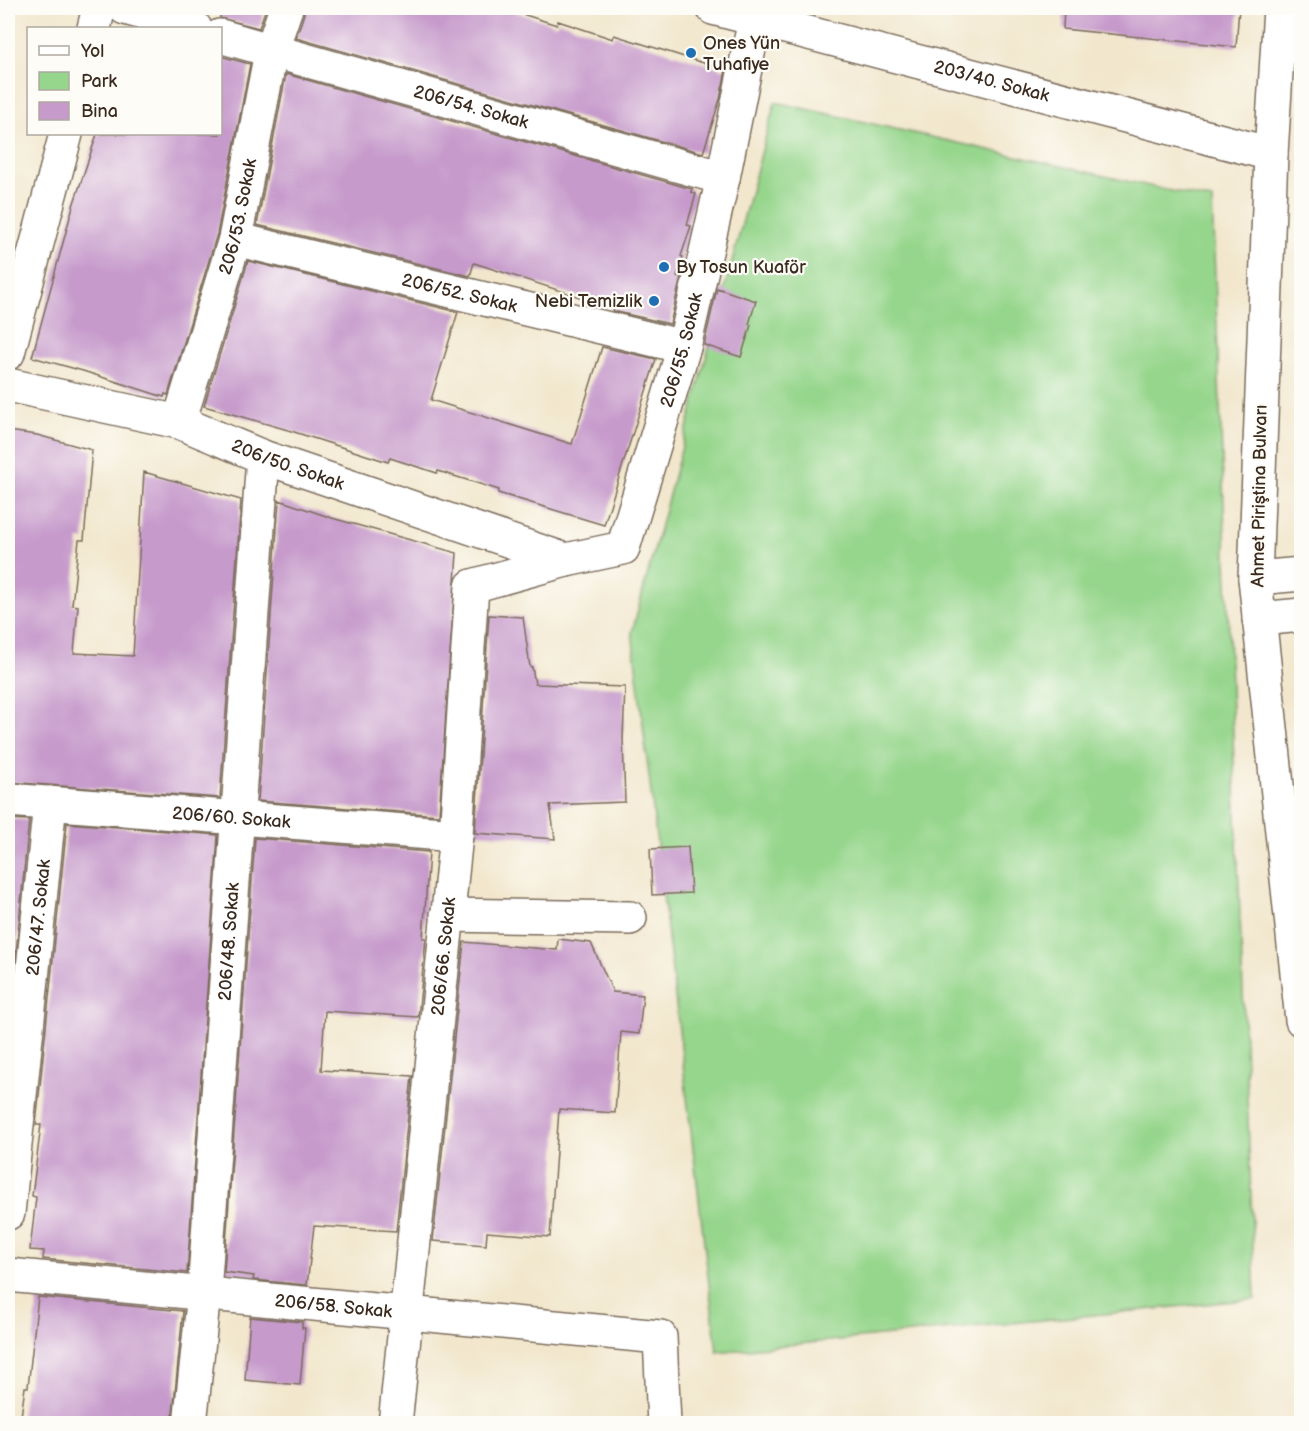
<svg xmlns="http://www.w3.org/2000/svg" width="1309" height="1431" font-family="'Balsamiq Sans',sans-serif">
<rect width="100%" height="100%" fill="#fdfcf7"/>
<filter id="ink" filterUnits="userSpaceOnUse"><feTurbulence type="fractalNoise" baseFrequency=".0167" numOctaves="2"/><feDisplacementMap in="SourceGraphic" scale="12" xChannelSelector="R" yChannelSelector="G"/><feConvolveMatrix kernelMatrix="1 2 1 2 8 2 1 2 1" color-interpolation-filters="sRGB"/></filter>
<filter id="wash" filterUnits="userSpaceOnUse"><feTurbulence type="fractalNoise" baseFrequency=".008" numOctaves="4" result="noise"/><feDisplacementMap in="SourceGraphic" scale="24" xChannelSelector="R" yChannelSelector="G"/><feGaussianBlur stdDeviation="1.35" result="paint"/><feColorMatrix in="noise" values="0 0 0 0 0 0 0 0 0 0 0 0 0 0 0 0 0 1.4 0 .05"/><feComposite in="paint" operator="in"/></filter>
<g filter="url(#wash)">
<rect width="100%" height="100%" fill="#f2e7cd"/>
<!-- green -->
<path fill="#96d68c" stroke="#688055" stroke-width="1.5" d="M775,102l437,98 43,1099 -538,53 -85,-720z"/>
<g id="blocks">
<!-- building -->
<path fill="#c69acb" d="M220,8h46l-7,20 -39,-10z
M304,8h199l54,17 1,-4 55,18 1,-4 112,35 -6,29 -17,54 -407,-115 8,-24z
M1064,8h175l-3,39 -173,-18z
M220,56l30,8 -33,170 -49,161 -3,-1 -1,3 -81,-26 -51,-14 41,-151 24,-72h123z
M286,74l406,115 -1,3 5,2 -9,31 4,1 -10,30 2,1 -6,19 4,1 -11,47 -57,-13 1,-3 -140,-45 -4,13 -213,-51z
M248,261l210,51 -27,88 141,44 30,-97 54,12 -52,166 -106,-32 1,-3 -61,-19 -1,2 -47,-15 -2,4 -100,-32 -84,-24z
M717,288l39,13 -7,23 2,1 -10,32 -37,-12z
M8,431l29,4 55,15 -8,90h-5l-7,65 6,1 -4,47 59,3 11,-184 97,28 -21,298 -212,-16z
M279,500l53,18 125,35 -18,262 -181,-14z
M489,615l34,2 7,50h2l3,17 90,3 -2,52 2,63 -75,3 5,34 -80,-6z
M8,819l21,1 -21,214z
M67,823l151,12 -31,438 -144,-14 1,-8 -14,-1 6,-53 -4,-1 9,-71h-5z
M255,838l174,14 -6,86h3l-8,79 -93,-6 -4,59 91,6 -16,155 -82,-5 -7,59 -54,-5 1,-4 -30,-4z
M688,847l3,46 -39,2 -2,-46z
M558,939l33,4 22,49 30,3 -4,39 -18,-2 -6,81 -56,-4 -9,128 -63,-5 -1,13 -53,-4 31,-299 93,8z
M38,1297l145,14 -11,113h-152l5,-37h3z
M250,1317l52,5v6h3l-5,57 -55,-5z"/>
</g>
</g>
<g filter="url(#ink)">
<use href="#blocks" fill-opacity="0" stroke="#7b6c5b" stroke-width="1.5"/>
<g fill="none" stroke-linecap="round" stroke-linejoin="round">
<!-- minor casing -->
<g stroke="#7b6c5b" stroke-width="36">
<g id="minor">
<path d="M125,8l70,20"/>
<path id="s1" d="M713,8l558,146"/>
<path d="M94,28l5,-20"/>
<path id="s2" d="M220,36l503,142"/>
<path id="s3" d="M235,239l449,108"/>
<path d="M8,353l58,-219"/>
<path id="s4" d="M8,385l171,37 84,35 303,103"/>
<path id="s5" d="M179,422l56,-183 36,-187 15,-44"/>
<path id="s6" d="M8,800l448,35"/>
<path d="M447,915l183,3"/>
<path id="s7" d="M8,1213l42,-410"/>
<path id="s8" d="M8,1275l652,62 4,87"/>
<path id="s9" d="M190,1424l14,-131 59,-836"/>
<path id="s10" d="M395,1424l61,-589 16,-249 94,-26 57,-12 61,-201 39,-169 32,-159"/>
</g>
</g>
<!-- tertiary casing -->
<g stroke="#7b6c5b" stroke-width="36">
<path id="tertiary" d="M1255,578l47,-4
M1259,619l43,-4"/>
</g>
<!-- secondary casing -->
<g stroke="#7b6c5b" stroke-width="36">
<path id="secondary" d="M1280,8l-9,146 -16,424 47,442"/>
</g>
<!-- minor -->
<use href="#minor" stroke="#fff" stroke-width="33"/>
<!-- tertiary -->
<use href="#tertiary" stroke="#fff" stroke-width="33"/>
<!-- secondary -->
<use href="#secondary" stroke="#fff" stroke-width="33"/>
</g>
</g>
<!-- markers -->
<g fill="#1f6fb2" stroke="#fdfcf7" stroke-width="2">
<circle cx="691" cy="53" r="6"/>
<circle cx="664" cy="267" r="6"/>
<circle cx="654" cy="301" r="6"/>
</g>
<g text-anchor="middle" stroke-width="4.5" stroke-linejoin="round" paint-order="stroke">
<!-- poi labels -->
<g font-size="18" fill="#3b2a1e" stroke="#fdfcf7" text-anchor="start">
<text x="703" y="49">Ones Yün<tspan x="703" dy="21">Tuhafiye</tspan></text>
<text x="676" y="273">By Tosun Kuaför</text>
<text x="642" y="307" text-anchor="end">Nebi Temizlik</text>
</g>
<!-- street labels -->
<g font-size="18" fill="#3b2a1e" stroke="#fdfcf7">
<text dy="6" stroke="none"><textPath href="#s1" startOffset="288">203/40. Sokak</textPath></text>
<text dy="6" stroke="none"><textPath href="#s2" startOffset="261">206/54. Sokak</textPath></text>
<text dy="6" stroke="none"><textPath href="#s5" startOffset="214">206/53. Sokak</textPath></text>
<text dy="6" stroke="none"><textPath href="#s3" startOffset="231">206/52. Sokak</textPath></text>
<text dy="6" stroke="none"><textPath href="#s10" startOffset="1204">206/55. Sokak</textPath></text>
<text dy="6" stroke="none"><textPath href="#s4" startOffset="292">206/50. Sokak</textPath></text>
<text transform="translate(1259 496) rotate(-89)" y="6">Ahmet Piriştina Bulvarı</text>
<text dy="6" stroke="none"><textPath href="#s6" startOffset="224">206/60. Sokak</textPath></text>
<text dy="6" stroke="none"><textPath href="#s7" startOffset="297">206/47. Sokak</textPath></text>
<text dy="6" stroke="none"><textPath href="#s9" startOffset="484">206/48. Sokak</textPath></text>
<text dy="6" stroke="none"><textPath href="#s10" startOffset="470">206/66. Sokak</textPath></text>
<text dy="6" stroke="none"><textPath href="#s8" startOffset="327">206/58. Sokak</textPath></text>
</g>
</g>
<!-- margin -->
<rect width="1309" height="1431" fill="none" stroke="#fdfcf7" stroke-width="30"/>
<!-- legend -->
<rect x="27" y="27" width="195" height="108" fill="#fdfcf7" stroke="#afa8a0" stroke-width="1.5"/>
<rect x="39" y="46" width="30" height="9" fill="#ffffff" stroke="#afa8a0" stroke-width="1.5"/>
<text x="81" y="57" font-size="18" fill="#3b2a1e">Yol</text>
<rect x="39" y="72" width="30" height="18" fill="#96d68c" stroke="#afa8a0" stroke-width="1.5"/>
<text x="81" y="87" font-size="18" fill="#3b2a1e">Park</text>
<rect x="39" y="102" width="30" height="18" fill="#c69acb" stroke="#afa8a0" stroke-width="1.5"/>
<text x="81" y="117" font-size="18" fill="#3b2a1e">Bina</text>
</svg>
